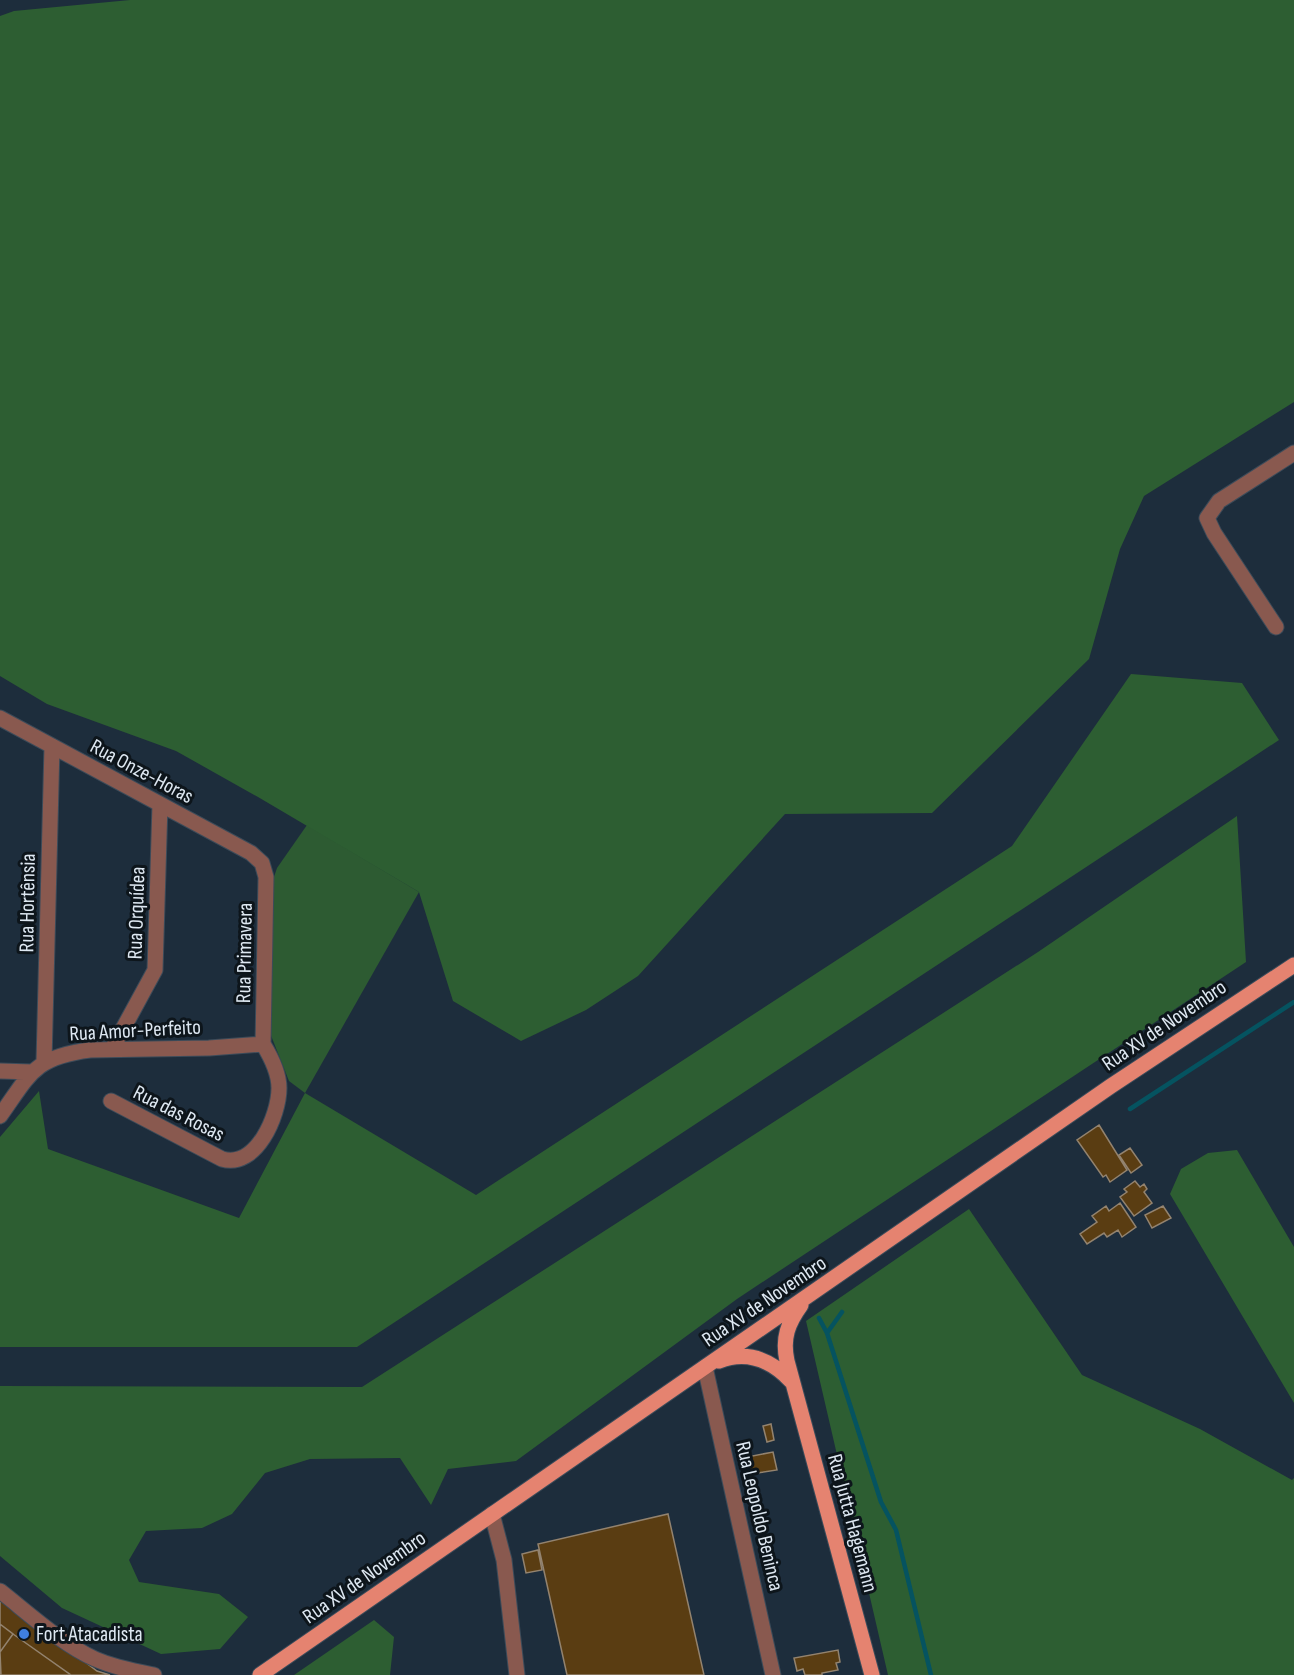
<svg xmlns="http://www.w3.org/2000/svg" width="1294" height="1675" font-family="'Sofia Sans Condensed',sans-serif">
<rect width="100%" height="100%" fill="#1d2d3c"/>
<!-- green -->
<path fill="#2d5b32" d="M307,825l112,67 -114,201 -16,-12 -19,-48 2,-150 5,-15z"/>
<!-- forest -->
<path fill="#2d5e32" d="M130,0h1164v402l-150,94 -24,53 -31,110 -157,154 -147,1 -147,162 -52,34 -65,31 -68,-40 -34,-109 -161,-95 -82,-46 -129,-47 -47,-28v-660l14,-5z
M1131,674l111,9 37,57 -922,607h-357v-210l39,-46 9,58 191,69 66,-125 171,102 536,-349z
M1237,816l9,146 -509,337 -221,162 -68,8 -17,36 -31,-47 -90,1 -45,14 -33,41 -30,14 -56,3 -17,29 10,22 80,12 29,23 -28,32 -59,5 -99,-46 -62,-52v-170l362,1 676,-435z
M1237,1150l57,97v156l-124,-209 11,-25 27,-16z
M969,1209l113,166 118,54 92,51 2,-2v197h-406l-82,-354z
M374,1620l20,17 -4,38h-96z"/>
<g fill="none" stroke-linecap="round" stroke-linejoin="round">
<!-- stream -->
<path stroke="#055360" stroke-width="4.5" d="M1130,1109l164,-107
M819,1318l8,15 54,169 15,28 35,145
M827,1333l15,-21"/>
</g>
<!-- building -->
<path fill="#5a3d12" stroke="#93836f" stroke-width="1.5" d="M1099,1125l28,45 -17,12 -4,-7 -3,2 -26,-37z
M1130,1148l12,17 -11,8 -12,-18z
M1135,1181l5,6 4,-3 3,5 -3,3 8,11 -18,13 -14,-19 7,-5 -3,-3z
M1120,1203l16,24 -14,10 -4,-7 -11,7 -3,-4 -17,11 -7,-10 17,-12 -5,-6 14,-10 3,5z
M1163,1206l8,12 -19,10 -7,-13z
M771,1424l3,16 -7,2 -4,-16z
M773,1452l4,18 -26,4 -4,-17z
M668,1514l36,161h-137l-29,-131z
M538,1550l4,20 -16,3 -4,-19z
M0,1597l97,74 13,4h-110z
M0,1624l13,10 -13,18z
M13,1634l58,41h-70l-1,-23z
M838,1650l2,12 -4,1 2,7 -16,3v2h-17l-2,-6 -6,2 -3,-13z"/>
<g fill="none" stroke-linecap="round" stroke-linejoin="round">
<!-- minor casing -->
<g stroke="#3c4b59" stroke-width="17">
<path id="minor" d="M1276,627l-62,-94 -7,-15 12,-17 75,-48
M0,718l251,135 11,10 4,14 -3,167
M112,1049l43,-79 5,-166
M44,1062l8,-316
M0,1071l32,1
M111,1101l111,58c34,10 57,-43 57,-71 0,-16 -8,-31 -16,-44
M0,1116c30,-42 34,-59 90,-66l119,-2 54,-4
M705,1367l68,308
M492,1514l12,46 13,115
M0,1591c28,22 63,54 95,68 18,8 39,12 59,16"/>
</g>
<!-- major casing -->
<g stroke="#3c4b59" stroke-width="17">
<path id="major" d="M801,1305c-13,18 -19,33 -14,56l85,314
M719,1361c28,-11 52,-1 72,20
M260,1675l851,-589 183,-121"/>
</g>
<!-- minor -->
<use href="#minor" stroke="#89594f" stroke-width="15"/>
<!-- major -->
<use href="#major" stroke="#e58370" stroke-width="15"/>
</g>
<!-- markers -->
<circle fill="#3f7fe0" stroke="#0d151b" stroke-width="2" cx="24" cy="1634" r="6"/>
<g text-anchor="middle" stroke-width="6" stroke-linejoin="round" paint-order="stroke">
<!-- street labels -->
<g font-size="21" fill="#dee8f2" stroke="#0d151b">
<text transform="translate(142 771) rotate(28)" y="7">Rua Onze-Horas</text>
<text transform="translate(27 903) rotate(-89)" y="7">Rua Hortênsia</text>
<text transform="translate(136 913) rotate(-88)" y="7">Rua Orquídea</text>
<text transform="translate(244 953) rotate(-89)" y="7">Rua Primavera</text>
<text transform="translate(1164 1025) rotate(-34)" y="7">Rua XV de Novembro</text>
<text transform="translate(135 1030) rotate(-3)" y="7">Rua Amor-Perfeito</text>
<text transform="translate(179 1113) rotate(27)" y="7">Rua das Rosas</text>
<text transform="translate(764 1301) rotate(-34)" y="7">Rua XV de Novembro</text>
<text transform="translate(760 1516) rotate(77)" y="7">Rua Leopoldo Beninca</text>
<text transform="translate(853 1523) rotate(75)" y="7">Rua Jutta Hagemann</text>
<text transform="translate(364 1577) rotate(-35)" y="7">Rua XV de Novembro</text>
</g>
<!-- poi labels -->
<g font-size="21" fill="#dee8f2" stroke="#0d151b" text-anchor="start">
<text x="36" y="1641">Fort Atacadista</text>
</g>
</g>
</svg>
